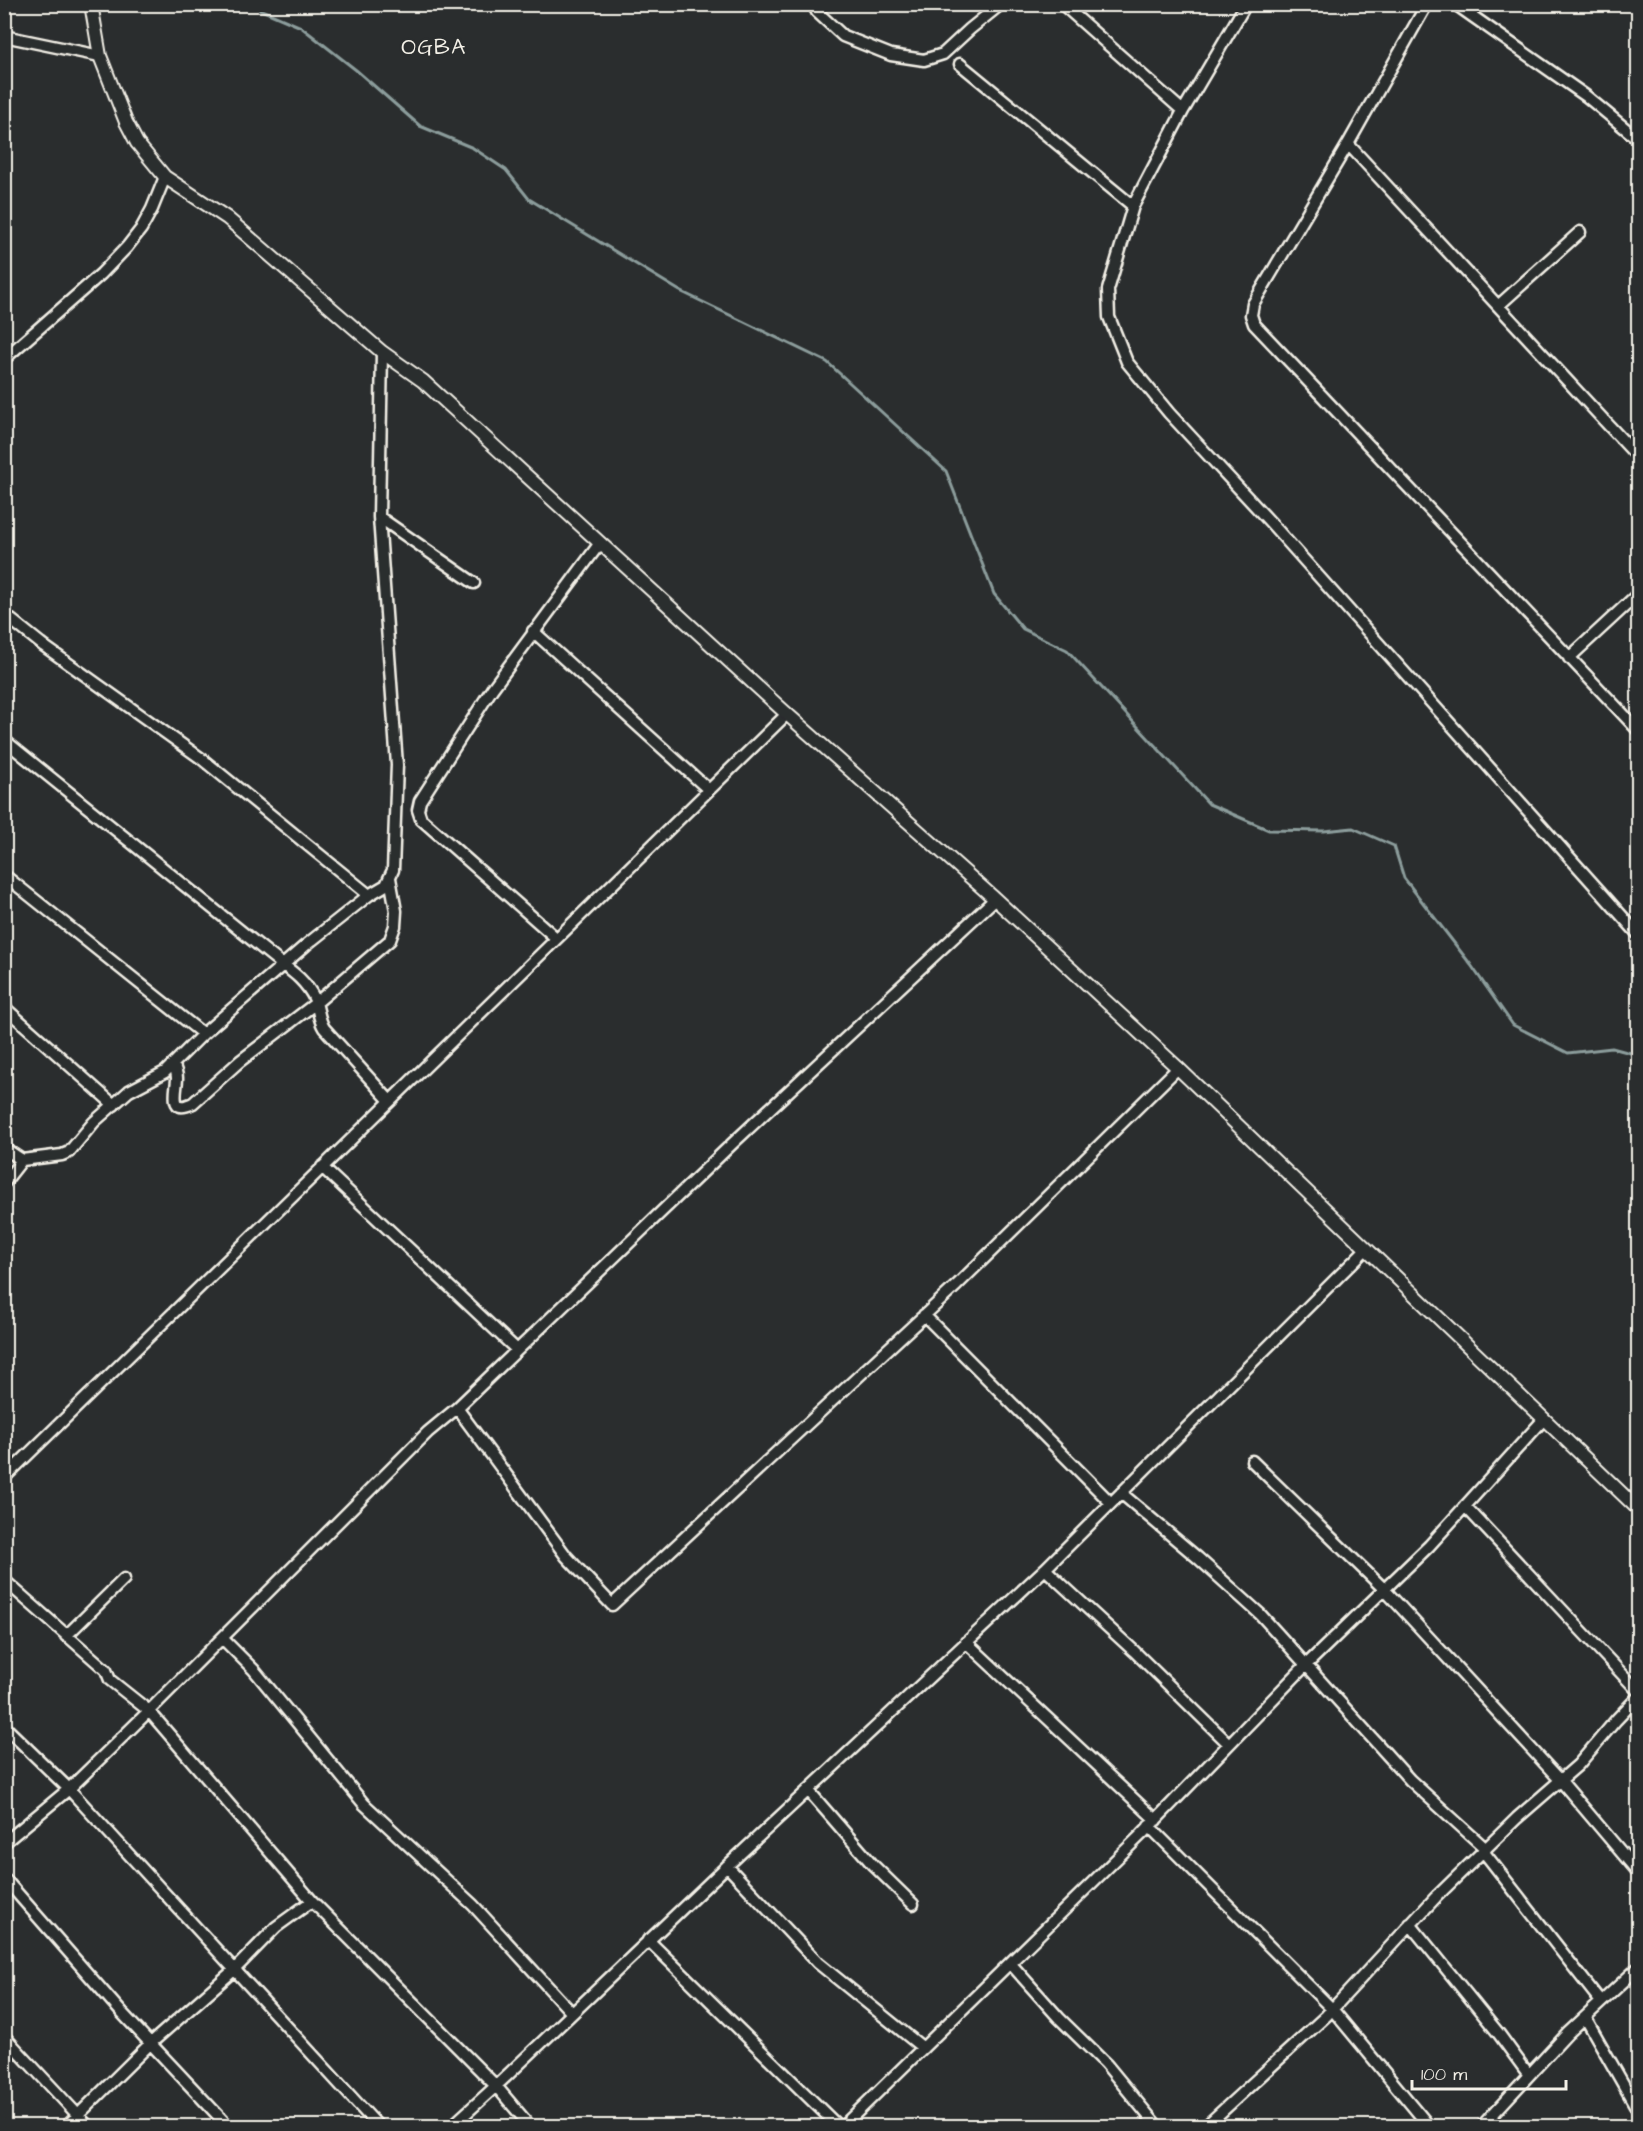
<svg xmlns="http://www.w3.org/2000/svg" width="1643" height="2131" font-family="'Architects Daughter',sans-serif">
<rect width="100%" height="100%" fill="#2a2d2e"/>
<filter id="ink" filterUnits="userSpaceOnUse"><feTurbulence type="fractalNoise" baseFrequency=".0167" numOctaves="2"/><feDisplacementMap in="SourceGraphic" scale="12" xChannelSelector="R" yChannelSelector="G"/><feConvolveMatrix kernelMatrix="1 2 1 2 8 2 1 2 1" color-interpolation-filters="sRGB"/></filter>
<g filter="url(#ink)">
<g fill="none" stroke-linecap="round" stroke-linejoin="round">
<!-- stream -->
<path stroke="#8c9d9c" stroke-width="3" d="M256,4l3,5 42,18 55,43 64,56 53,22 33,22 23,29 151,92 147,71 119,109 48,123 29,35 44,21 142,154 60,26 55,1 29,-3 41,18 10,32 67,87 42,60 55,28 44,-5 26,7"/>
<!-- minor casing -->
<g stroke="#f4f1e8" stroke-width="15">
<path id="minor" d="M813,4l4,8 26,24 48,19 33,5 19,-6 27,-25 31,-25
M1062,4l121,107
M1246,4l-63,107 -50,95 -25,84 1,27 18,45 42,51 102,110 367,411
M1427,4l-79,140 -95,160 -2,11 3,9 384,406
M1455,4l131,92 52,43
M4,36l96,20
M960,64l173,142
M1348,144l290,313
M1498,306l82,-74
M4,359l97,-85 26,-27 14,-18 11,-20 13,-32
M379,517l95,66
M4,614l40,32 158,113 167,136
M533,631l176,159
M1569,658l69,-64
M4,740l274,221c15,11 29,21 37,39 4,10 3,18 9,28l66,73
M4,875l199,159
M556,938l-135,-119 -3,-9 2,-9 72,-112 108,-146
M4,1007l110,98
M173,1064c2,4 4,9 4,14 0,12 -9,37 16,25l47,-42 76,-58 74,-63 5,-14 1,-15 -6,-33
M4,1148l18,12
M322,1167l195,183
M4,1183l18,-23 40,-5 7,-3 25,-30 35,-31 36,-19 38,-38 103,-89 63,-50 17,-10 7,-15 4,-105 -18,-248 3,-165
M924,1315l187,188
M457,1408l109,148 46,49 345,-320 221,-217
M1252,1461l132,128 177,192 77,91
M4,1478l783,-764
M1121,1493l77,65 62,56 150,166 76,69
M1465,1506l173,185
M1045,1569l89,82 95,93
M4,1580l102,90 4,10 39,31 163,190 184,185 -44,40
M66,1636l58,-57
M222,1638l32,32 110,134 109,101 99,108
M966,1642l190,178
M4,1726l65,63 309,337
M808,1790l65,75 40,39
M1149,1826l183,183 97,117
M4,1843l65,-54 80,-78 279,-279 29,-24 276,-265 262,-244
M1483,1851l118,151
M727,1866l91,97 105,85
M4,1878l118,135 106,113
M1410,1924l89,110 30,41
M648,1940l190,186
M1010,1963l49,55 47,46 51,62
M1585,2017l53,93
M4,2036l84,90
M67,2126l84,-83 83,-73 42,-43 36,-26
M530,2126l-34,-40 231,-220 318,-297 321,-320
M843,2126l299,-292 163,-168 124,-120 115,-127
M1206,2126l120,-110 110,-119 81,-79 61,-53 38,-45 22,-23
M1482,2126l86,-93 70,-65"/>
</g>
<!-- tertiary casing -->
<g stroke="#f4f1e8" stroke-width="16">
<path id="tertiary" d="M91,4l9,52 26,66 11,21 28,34 62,41 155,134 41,29 364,333 208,185 183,169 460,441"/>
</g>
<!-- minor -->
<use href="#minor" stroke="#2a2d2e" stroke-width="10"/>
<!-- tertiary -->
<use href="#tertiary" stroke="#2a2d2e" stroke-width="12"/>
</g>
</g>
<g text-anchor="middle" stroke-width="4.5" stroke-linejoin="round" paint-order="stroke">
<!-- quarter labels -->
<g font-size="22" letter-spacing="1.5" fill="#f4f1e8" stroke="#2a2d2e">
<text x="434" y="54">OGBA</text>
</g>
</g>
<!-- margin -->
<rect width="1643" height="2131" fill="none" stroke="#2a2d2e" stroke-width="24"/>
<rect x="12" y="12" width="1619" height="2107" fill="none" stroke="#f4f1e8" stroke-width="2" filter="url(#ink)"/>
<!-- scale -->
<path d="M1412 2080v9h154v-9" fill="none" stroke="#f4f1e8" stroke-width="3"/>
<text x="1421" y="2080" font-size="18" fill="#f4f1e8" stroke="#2a2d2e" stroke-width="4.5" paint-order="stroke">100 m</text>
</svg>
